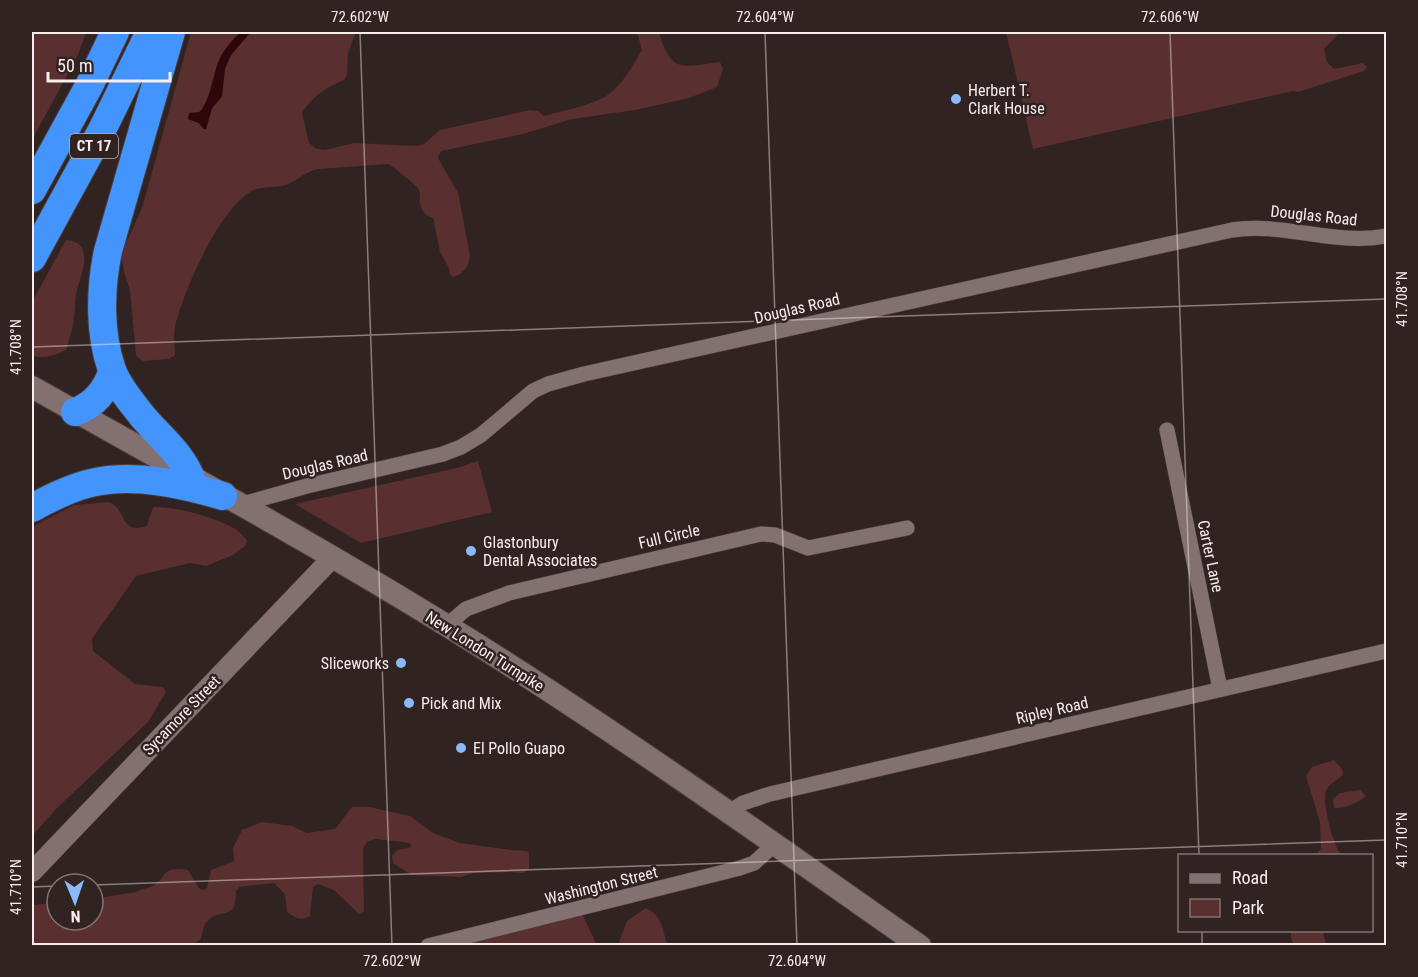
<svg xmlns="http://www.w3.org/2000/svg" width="1418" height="977" font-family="'Roboto Condensed',sans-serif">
<rect width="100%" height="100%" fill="#312322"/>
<!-- green -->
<path fill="#592f2f" d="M32,32h54l-8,23 -46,85v-52l2,-1 -2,-10z
M191,32h50l-7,6 -21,42 -4,15 -6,14 -15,10 11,4 4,6h3l6,-21 8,-9 5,-31 6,-13 18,-23h107l-8,21 -1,22 -3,5c-17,7 -32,16 -42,33l7,30 8,6 8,1 29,-7 64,3 6,-2 16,-14 90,-20 8,1 6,5c18,-5 43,-10 59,-18 18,-10 29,-31 39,-48l-5,-18h22c12,42 23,35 61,30l3,7 -6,18 -28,11 -54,12 -63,9 -49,15 -82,17 -3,7 20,35 12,62c-1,11 -6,19 -17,22l-3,-2 -1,-7 -9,-16 -7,-34 -7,-3c-11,-14 -3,-16 -8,-27 -1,-2 -27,-23 -30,-24l-70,5c-13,3 -20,11 -32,16 -10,3 -22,1 -32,5 -33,14 -72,104 -79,137 -2,9 0,18 0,28l-6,4 -26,2 -7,-5 -6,-66 -6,-18 -3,-18 21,-46z
M1006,32h334l-16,17 3,13 7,7 29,-6 4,4 -3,4 -66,21 -5,-1 -260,58z
M66,240c32,2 13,38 10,54 -1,8 -1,16 -2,24 -1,10 -5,21 -8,32 -9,5 -24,10 -34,5v-53z
M478,461l14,51 -131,31 -66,-39 162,-36z
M109,502c19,8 10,33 38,24l6,-19c21,-1 66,11 84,23 4,3 7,7 10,11l-2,5 -12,9 -27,11 -16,-3 -54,13 -44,63 1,12 42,33 28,3 3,5 -18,30 -92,87 -24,27v-309l42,-22z
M1334,760l8,9 1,6c-5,5 -15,9 -17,16 -4,13 7,53 15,64h-25l5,-7 -1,-26 -14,-46 6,-9z
M1360,790l6,6c-8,7 -22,13 -32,12l-1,-9 7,-6z
M352,807h17l41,9 23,17 27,10 51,7 16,1 2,2v16l-6,4 -15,-1 -35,1 -12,4 -50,-2 -18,-12 -1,-8 6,-5 13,-3 -1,-4 -34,-4 -8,2 -5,7 1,63 -5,3 -25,-24 -16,-6 -5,3 -3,29c-9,5 -15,2 -23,-4l-2,-18 -11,-11 -35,4 -3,4c1,33 -18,14 -31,33 -2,4 -3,10 -4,15l-9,6h-160v-40l25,-2v17h36v-21l43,-7c5,-3 8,-3 14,-5 18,-7 9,-22 38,-17l11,18 5,2 3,-2 4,-18 23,-9 -1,-13 9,-18 20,-8 30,4 15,7 28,-4z
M646,908c16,7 17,22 21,37h-49l9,-24z
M580,915l3,1 14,29 -149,1z
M1290,931h33l3,14h-33z"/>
<!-- water -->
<path fill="#2e070a" d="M241,32h10l-20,23 -6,14 -3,27 -10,12 -6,21h-2l-5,-6 -11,-4 1,-6 11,-1c13,-17 12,-40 22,-58 5,-8 12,-16 19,-22z"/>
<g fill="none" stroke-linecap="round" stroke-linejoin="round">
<!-- minor casing -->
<g stroke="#493e3e" stroke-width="16">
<path id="minor" d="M1167,430l53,259
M239,505l68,-19 136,-32 18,-7 20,-12 52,-44 15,-7 36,-10 648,-144c53,-8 102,16 154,6
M446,626l20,-17 43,-16 252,-59 14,1 33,13 99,-20
M729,812l14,-9 27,-9 616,-143
M428,946l312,-78 14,-5 21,-19"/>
</g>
<!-- tertiary casing -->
<g stroke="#493e3e" stroke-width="21">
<path id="tertiary" d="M32,872l300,-314"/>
</g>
<!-- secondary casing -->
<g stroke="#493e3e" stroke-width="24">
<path id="secondary" d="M32,387c156,88 314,174 465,270 144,92 283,191 423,289"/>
</g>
<!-- motorway casing -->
<g stroke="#493e3e" stroke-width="30">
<path id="motorway" d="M171,32l-63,219c-8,38 -9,82 4,119 6,17 20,33 31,47 17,20 38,36 48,61
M32,190l58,-106 25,-52
M32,258l70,-128 48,-98
M75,412c19,-7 31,-21 37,-40
M32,508c18,-10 38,-20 59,-25 43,-10 91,1 132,13"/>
</g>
<!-- minor -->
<use href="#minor" stroke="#827170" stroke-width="15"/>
<!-- tertiary -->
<use href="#tertiary" stroke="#827170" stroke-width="20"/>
<!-- secondary -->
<use href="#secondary" stroke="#827170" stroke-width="22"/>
<!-- motorway -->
<use href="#motorway" stroke="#4494fd" stroke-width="28"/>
</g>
<!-- ticks -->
<path fill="none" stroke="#f8eeee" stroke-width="1.5" stroke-opacity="0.45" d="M360,32l32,914M765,32l32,914M1170,32l29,824M32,347l1354,-48M93,885l1293,-45M32,887l25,-1M1202,930v16"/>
<!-- markers -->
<g fill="#8abafc" stroke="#312322" stroke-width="2">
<circle cx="956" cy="99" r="6"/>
<circle cx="471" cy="551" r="6"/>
<circle cx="401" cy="663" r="6"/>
<circle cx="409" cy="703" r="6"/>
<circle cx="461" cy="748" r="6"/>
</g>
<g text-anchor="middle" stroke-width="5" stroke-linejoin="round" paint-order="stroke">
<!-- shield labels -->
<rect fill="#312322" stroke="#bcb1b1" stroke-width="1.5" x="70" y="134" width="48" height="24" rx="4.5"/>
<g font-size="15" font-weight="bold" fill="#f8eeee">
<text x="94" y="151">CT 17</text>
</g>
<!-- poi labels -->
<g font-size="16" fill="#f8eeee" stroke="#312322" text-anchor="start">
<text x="968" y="96">Herbert T.<tspan x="968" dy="18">Clark House</tspan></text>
<text x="483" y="548">Glastonbury<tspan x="483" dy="18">Dental Associates</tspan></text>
<text x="389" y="669" text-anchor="end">Sliceworks</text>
<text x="421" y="709">Pick and Mix</text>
<text x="473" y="754">El Pollo Guapo</text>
</g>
<!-- street labels -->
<g font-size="16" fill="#f8eeee" stroke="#312322">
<text transform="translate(1314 215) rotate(6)" y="6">Douglas Road</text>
<text transform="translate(797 308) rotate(-13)" y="6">Douglas Road</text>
<text transform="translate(325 464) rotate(-13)" y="6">Douglas Road</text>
<text transform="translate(669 536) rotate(-13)" y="6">Full Circle</text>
<text transform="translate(1211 556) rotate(78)" y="6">Carter Lane</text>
<text transform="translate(485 651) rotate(32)" y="6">New London Turnpike</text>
<text transform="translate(1052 710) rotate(-13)" y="6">Ripley Road</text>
<text transform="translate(181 715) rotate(-46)" y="6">Sycamore Street</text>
<text transform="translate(601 885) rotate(-14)" y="6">Washington Street</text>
</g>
</g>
<!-- border -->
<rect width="1418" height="977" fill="none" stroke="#312322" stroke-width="66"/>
<!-- legend -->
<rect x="1178" y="854" width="195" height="78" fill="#312322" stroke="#817474" stroke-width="1.5"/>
<rect x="1190" y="874" width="30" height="9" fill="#827170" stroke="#817474" stroke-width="1.5"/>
<text x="1232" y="884" font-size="18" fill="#f8eeee">Road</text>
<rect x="1190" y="899" width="30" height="18" fill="#592f2f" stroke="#817474" stroke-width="1.5"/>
<text x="1232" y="914" font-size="18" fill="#f8eeee">Park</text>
<!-- north arrow -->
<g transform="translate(75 902) rotate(178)"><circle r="28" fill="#312322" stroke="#817474" stroke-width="1.5"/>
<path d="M0-4.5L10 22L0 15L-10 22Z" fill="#8abafc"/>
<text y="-9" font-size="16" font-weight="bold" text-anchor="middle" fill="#f8eeee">N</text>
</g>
<!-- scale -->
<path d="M48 72v9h122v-9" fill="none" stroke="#f8eeee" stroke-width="3"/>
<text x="57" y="72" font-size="18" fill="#f8eeee" stroke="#312322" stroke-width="4.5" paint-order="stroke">50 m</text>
<rect x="33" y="33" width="1352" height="911" fill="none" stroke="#f8eeee" stroke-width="2"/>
<g font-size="15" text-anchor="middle" fill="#f8eeee">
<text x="360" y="22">72.602°W</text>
<text x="765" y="22">72.604°W</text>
<text x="1170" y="22">72.606°W</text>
<text transform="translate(1402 299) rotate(-90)" y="5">41.708°N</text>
<text transform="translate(16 347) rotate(-90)" y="5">41.708°N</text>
<text transform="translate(1402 840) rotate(-90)" y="5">41.710°N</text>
<text transform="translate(16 887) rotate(-90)" y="5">41.710°N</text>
<text x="392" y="966">72.602°W</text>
<text x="797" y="966">72.604°W</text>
</g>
</svg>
